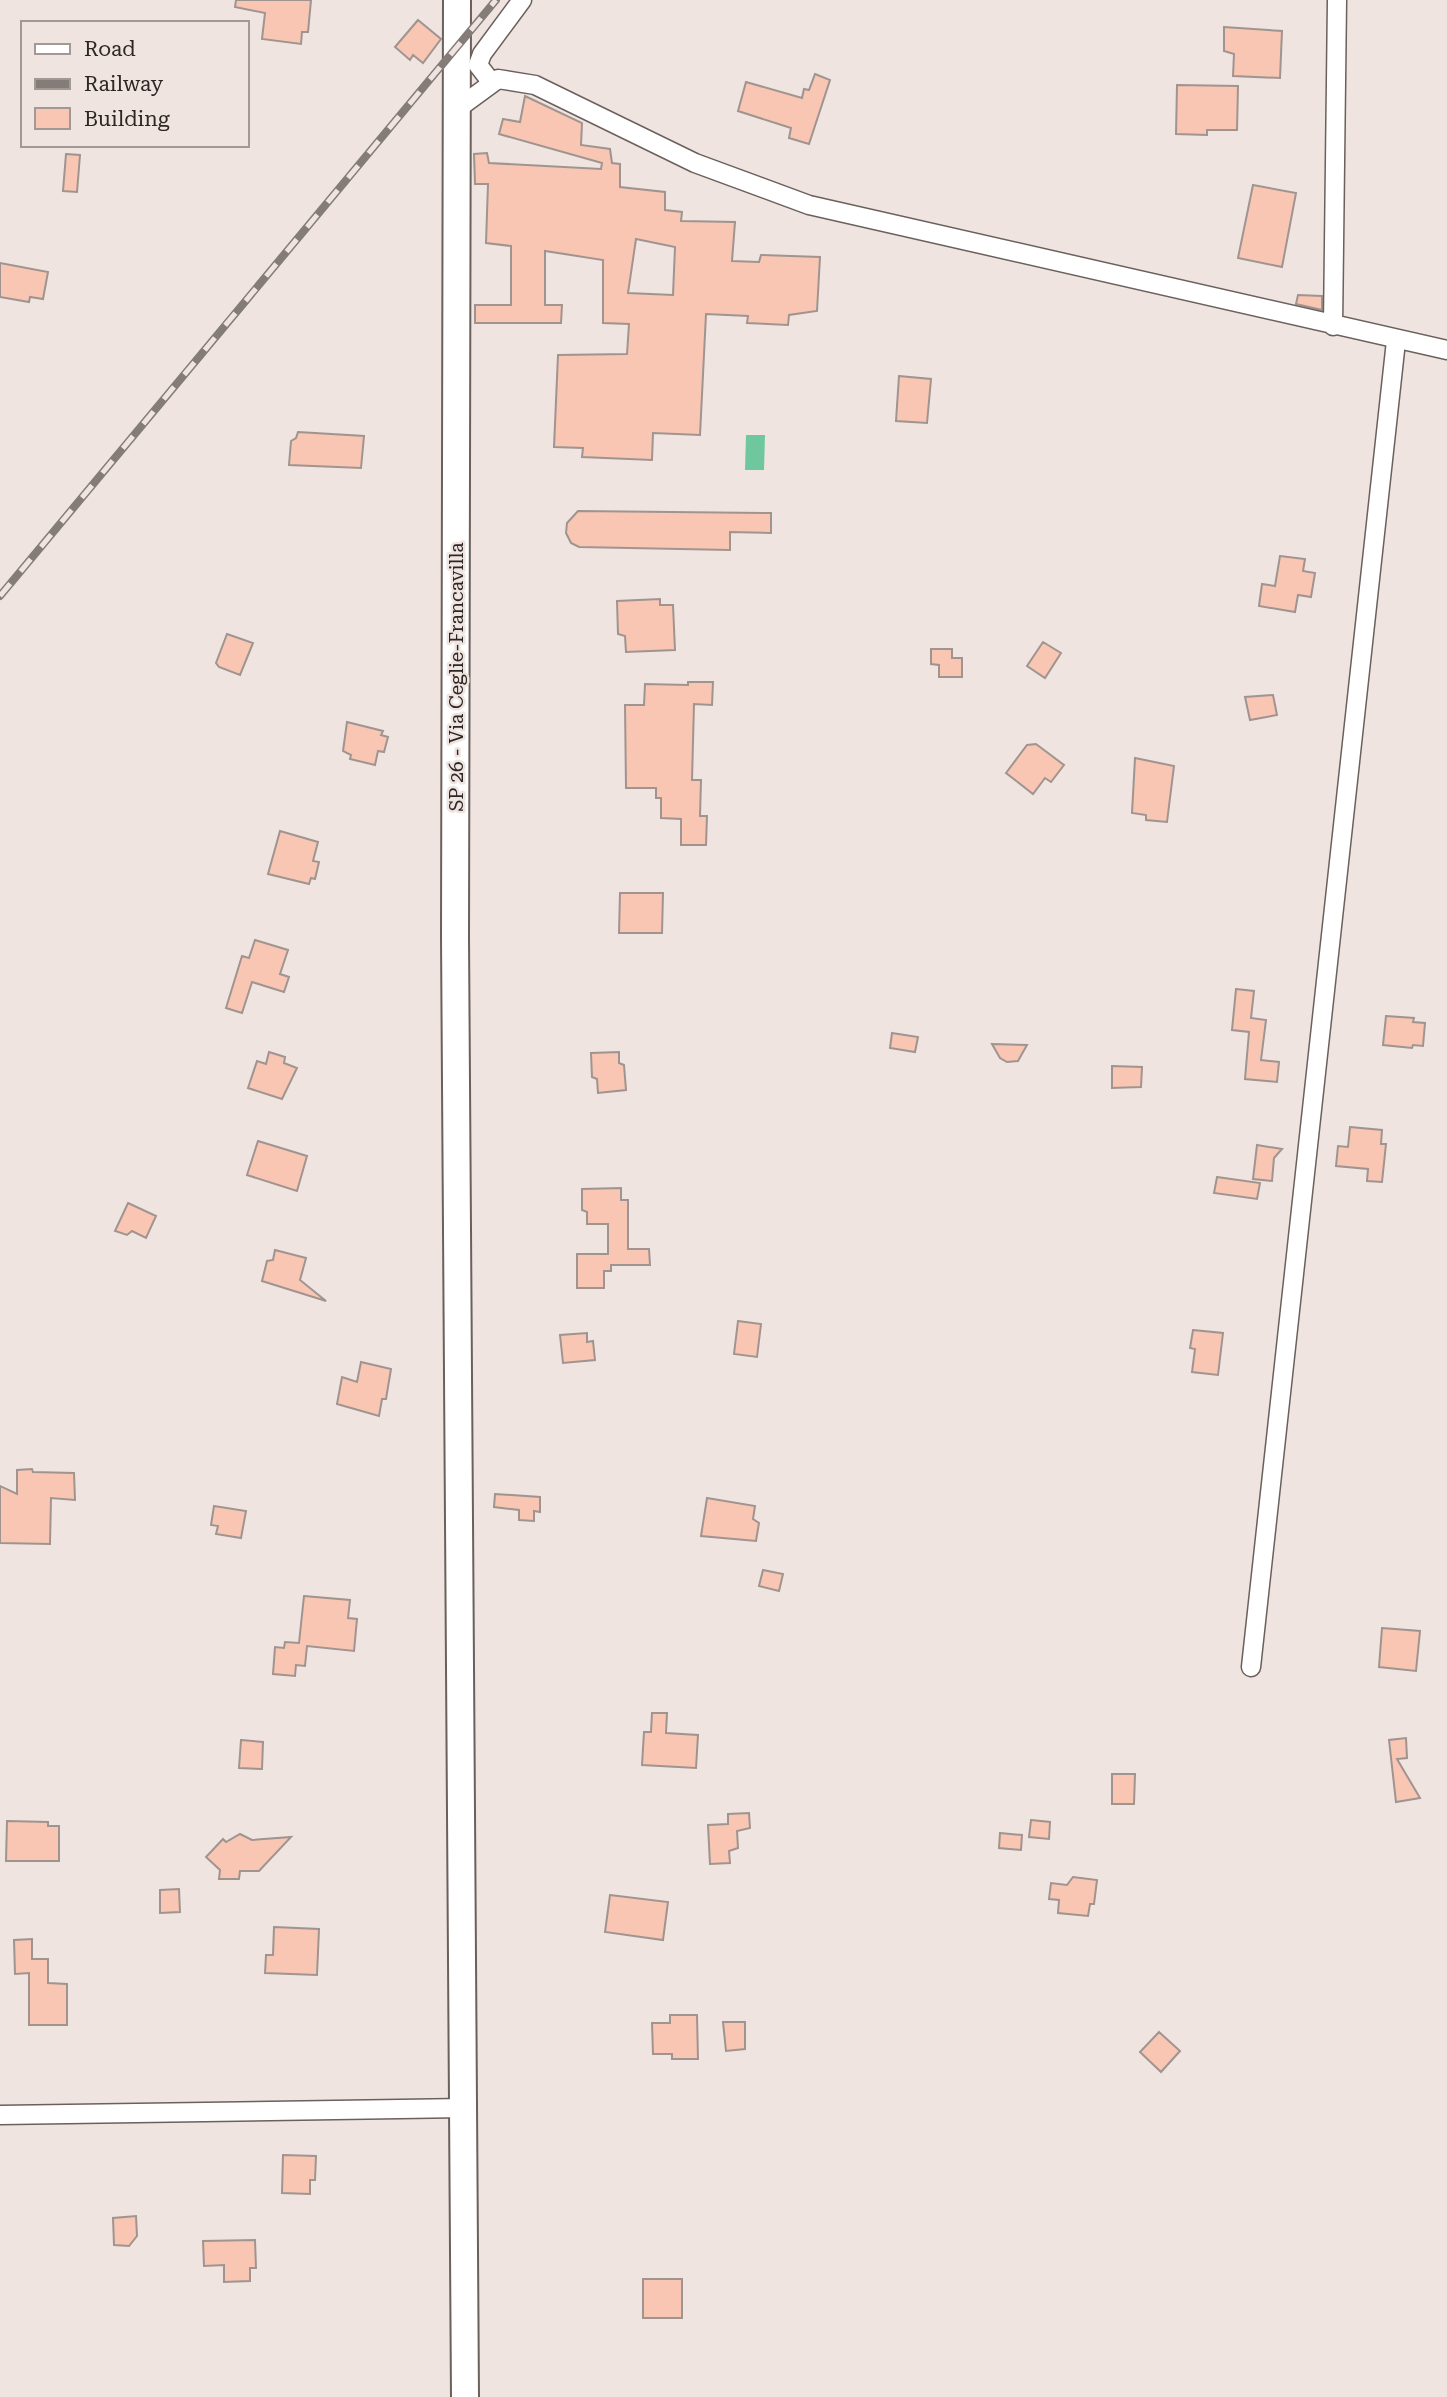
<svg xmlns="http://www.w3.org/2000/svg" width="1447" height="2397" font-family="'Roboto Serif',serif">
<rect width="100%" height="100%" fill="#f0e4e0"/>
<!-- water -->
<path fill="#6ec79d" d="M746,435h19l-1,35h-19z"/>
<!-- building -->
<path fill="#f8c6b3" stroke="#a09490" stroke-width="2" fill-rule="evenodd" d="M236,0h75l-3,32h-6l-1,12 -39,-5 3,-26 -30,-6z
M418,20l23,19 -18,24 -10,-8 -3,5 -15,-13z
M1224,27l58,4 -2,47 -47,-2 1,-22 -10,-3z
M815,74l15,6 -21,64 -20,-6 2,-10 -53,-17 8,-29 56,16 2,-9 5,1z
M1177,85l61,1 -1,44h-30v5l-31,-1z
M525,96l57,27 -1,22 29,4 2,14 8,1v23l45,5v18l17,2 -1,9 54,1 -3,39 27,1 2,-7 59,2 -3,54 -28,4 -1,10 -41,-2 1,-7 -42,-2 -6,121 -47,-2 -1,27 -70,-3 1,-9 -29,-1 4,-92 69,-1 2,-30 -26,-1v-63l-58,-9v54h17l-1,18h-86v-18h36v-59l-25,-3 2,-59h-13l-1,-30 13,-1 2,10 112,6 1,-6 -103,-29 4,-15 17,3zM636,239l39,8 -2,48 -45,-2z
M66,154l14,1 -3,37 -14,-1z
M1253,185l43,8 -14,74 -44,-9z
M0,263l48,9 -5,27 -13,-2 -1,5 -29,-5z
M1298,295l24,1v14l-26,-6z
M899,376l32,3 -4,44 -31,-2z
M298,432l66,4 -3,32 -72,-3 2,-24 5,-3z
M578,511l193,2v20l-41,-1v18l-151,-3 -8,-4 -5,-10 1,-10z
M1280,556l25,3 -2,12 12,2 -4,24 -13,-2 -3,17 -36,-6 3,-22 13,2z
M660,599v6h13l2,45 -49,2 -1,-16 -7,-2 -1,-33z
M227,634l26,9 -13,32 -21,-8 -3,-4z
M1043,642l18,11 -16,25 -18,-12z
M931,649h21v9h10v19h-23v-12l-8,-1z
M688,682h25l-1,23 -18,-1 -2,76h9l-1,36h7l-1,29h-25v-26l-20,-1v-20h-5v-10h-30l-1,-83h19l1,-21 43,1z
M1273,695l4,20 -27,5 -5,-23z
M347,722l36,9 -2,4 7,2 -4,15 -6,-1 -3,14 -25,-6 1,-4 -8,-4z
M1036,744l28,21 -13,17 -6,-4 -12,16 -27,-21 21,-28z
M1135,758l39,8 -7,56 -21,-2v-5l-14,-2z
M280,831l38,11 -5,19 6,1 -4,17 -4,-1 -2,6 -41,-10z
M620,893h43l-1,40h-43z
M255,940l33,10 -8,24 9,3 -5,15 -32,-10 -10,31 -16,-5 16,-52 7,2z
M1236,989l18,2 -3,27 15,2 -5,40 18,2 -2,20 -32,-3 4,-47 -17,-2z
M1386,1016l28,2 -1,4 12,1 -2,23 -10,-1 -1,3 -29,-3z
M892,1033l26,4 -3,15 -25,-4z
M992,1044l35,1 -9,16 -11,1 -7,-4z
M269,1052l16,5 -1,6 13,5 -15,31 -34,-11 9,-27 9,3z
M619,1052v11l5,2 2,25 -28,3 -1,-14 -5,-2 -1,-24z
M1112,1066l30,1 -1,20 -29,1z
M1350,1127l32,3 -1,14h5l-4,38 -15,-1 1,-12 -32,-3 2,-20 10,1z
M258,1141l49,15 -10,35 -50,-16z
M1257,1145l25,4 -8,9 -2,23 -19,-2z
M1217,1177l43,6 -3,16 -43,-6z
M621,1188v12h7v49h21l1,16h-39v6h-7v17h-27v-34h31v-30h-21v-12l-5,-2v-21z
M128,1203l28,13 -10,22 -14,-7 -5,4 -12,-4z
M275,1250l31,8 -6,22 26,21 -64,-20 5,-20 6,-1z
M738,1321l23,3 -4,33 -23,-3z
M1193,1330l30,3 -5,42 -26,-3 3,-23 -5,-1z
M587,1333v9l6,-1 2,19 -32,3 -3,-28z
M361,1362l30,7 -5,30h-4l-3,17 -42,-12 5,-27 15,5z
M32,1469l1,3 41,1 1,27 -24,-2 -1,46 -50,-1v-57l17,8v-24z
M495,1494l45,3v15l-6,-1v10l-15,-1v-10l-25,-3z
M707,1498l48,8 -2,13 6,4 -3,18 -55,-5z
M214,1506l32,5 -5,27 -25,-4 2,-8 -7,-1z
M763,1570l20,4 -4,17 -20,-5z
M304,1596l46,4 -2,18 9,1 -3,32 -47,-5 -2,20 -9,-1 -1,11 -22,-2 2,-27 9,1 1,-6 14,1z
M1382,1628l38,3 -4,40 -37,-4z
M652,1713h15l-1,20 32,2 -2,33 -54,-3 2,-33h7z
M1406,1738l1,20 -10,1 23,39 -24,4 -7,-62z
M241,1740l22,2 -1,27 -23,-1z
M1112,1774h23l-1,30h-22z
M749,1813l1,15 -13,3 1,17 -9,3 1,12 -20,1 -2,-39 20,-1v-10z
M1031,1820l19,2 -1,17 -20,-2z
M7,1821l41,1v4h11v35h-53z
M1000,1833l22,2 -1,15 -22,-2z
M240,1834l12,6 39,-3 -32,34h-19l-1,8h-20l1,-9 -14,-13 17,-18 3,3z
M1073,1877l24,3 -3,24h-4l-2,12 -30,-3 1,-13 -10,-1 2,-16 16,2z
M179,1889l1,23 -20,1v-23z
M610,1895l58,7 -5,38 -58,-8z
M274,1927l45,2 -2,46 -52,-2 1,-18h7z
M32,1939v20h16v24l19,1v41h-38v-52l-14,1 -1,-34z
M670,2015h27l1,44h-26v-5h-19l-1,-31h18z
M723,2022h22v27l-19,2z
M1159,2032l21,19 -19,21 -21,-20z
M283,2155l33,1 -1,24h-5v14l-28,-1z
M136,2216l1,20 -8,10 -15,-1 -1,-27z
M255,2240l1,28h-6v13l-26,1v-17l-20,1 -1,-25z
M643,2279h39v39h-39z"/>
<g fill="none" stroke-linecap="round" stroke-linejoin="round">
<!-- minor casing -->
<g stroke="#6a605c" stroke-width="21">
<path id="minor" d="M492,83l-14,-18 4,-11 40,-54
M457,109l41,-30 37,6 160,78 114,42 638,145
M1333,326l4,-326
M1251,1667l145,-1326
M0,2115l465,-7"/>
</g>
<!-- secondary casing -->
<g stroke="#6a605c" stroke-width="30">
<path id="secondary" d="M457,0l-2,937 10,1460"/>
</g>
<!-- minor -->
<use href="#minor" stroke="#fff" stroke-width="18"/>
<!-- secondary -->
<use href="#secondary" stroke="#fff" stroke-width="26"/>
<!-- rail casing -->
<g stroke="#847c79" stroke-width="8">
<path id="rail" d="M0,596l496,-596"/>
</g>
<!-- rail -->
<use href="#rail" stroke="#f0e4e0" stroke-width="5" stroke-dasharray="16" stroke-linecap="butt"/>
</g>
<g text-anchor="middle" stroke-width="5" stroke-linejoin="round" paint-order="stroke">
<!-- street labels -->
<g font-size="19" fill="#2c2725" stroke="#f0e4e0">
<text transform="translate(456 677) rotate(-90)" y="7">SP 26 - Via Ceglie-Francavilla</text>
</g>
</g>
<!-- legend -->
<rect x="21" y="21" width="228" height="126" fill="#f0e4e0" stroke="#a29895" stroke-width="2"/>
<rect x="35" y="44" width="35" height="10" fill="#ffffff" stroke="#a29895" stroke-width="2"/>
<text x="84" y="56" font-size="21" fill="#2c2725">Road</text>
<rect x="35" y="79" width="35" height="10" fill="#847c79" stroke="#a29895" stroke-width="2"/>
<text x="84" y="91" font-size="21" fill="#2c2725">Railway</text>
<rect x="35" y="108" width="35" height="21" fill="#f8c6b3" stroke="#a29895" stroke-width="2"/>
<text x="84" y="126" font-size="21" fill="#2c2725">Building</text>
</svg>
